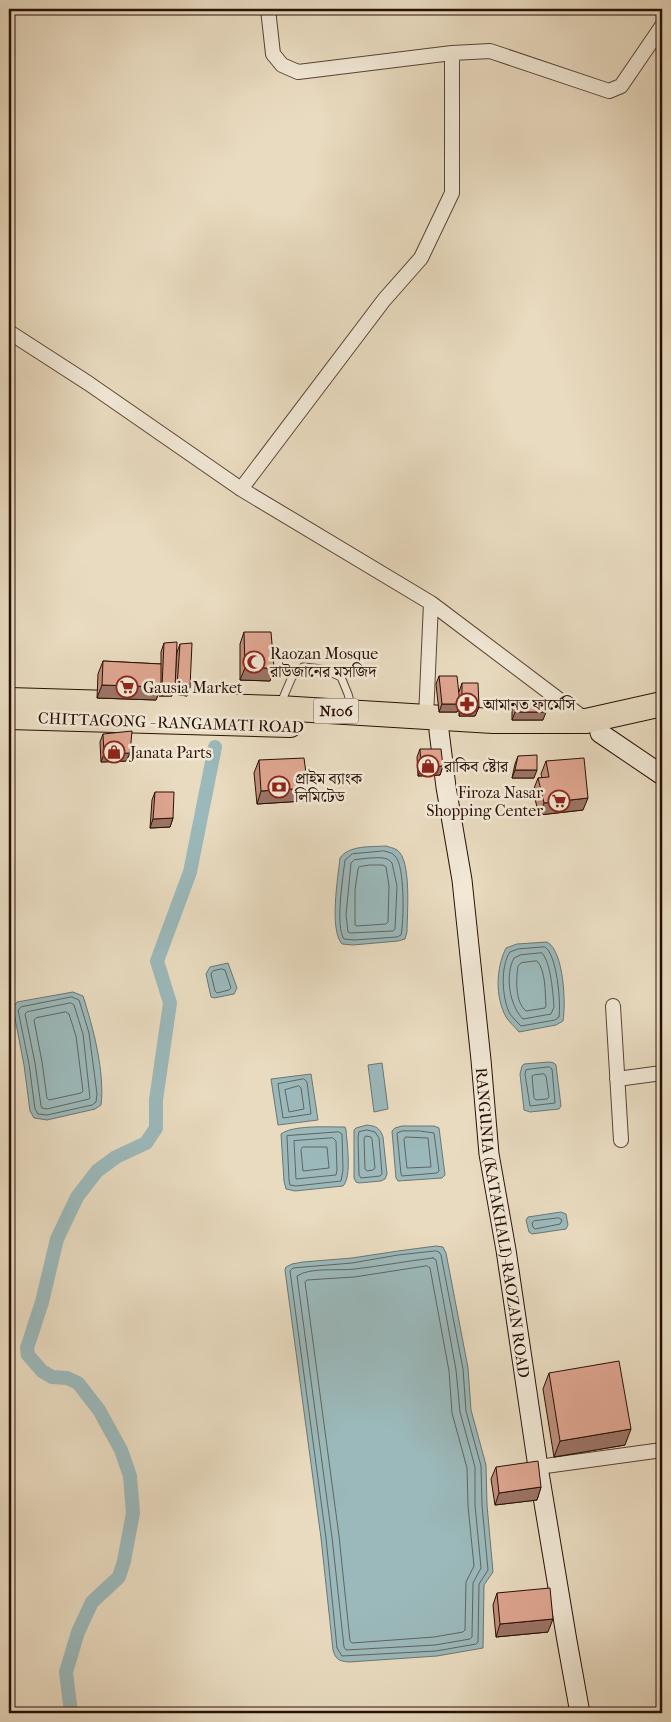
<svg xmlns="http://www.w3.org/2000/svg" width="671" height="1722" font-family="'IM FELL French Canon','Noto Serif Bengali',serif">
<rect width="100%" height="100%" fill="#e9dbc0"/>
<filter id="stains"><feTurbulence type="fractalNoise" baseFrequency=".004" numOctaves="4"/><feColorMatrix values="0 0 0 0 .2 0 0 0 0 .09 0 0 0 0 .02 0 0 0 .5 -.17"/></filter>
<radialGradient id="worn" r=".72"><stop offset=".6" stop-color="#630" stop-opacity="0"/><stop offset="1" stop-color="#630" stop-opacity=".3"/></radialGradient>
<!-- water -->
<path fill="#9bb9bb" stroke="#6d7572" d="M386,846c3,1 8,2 11,4 15,10 10,65 10,82l-2,7 -7,2 -45,4 -11,-1c-13,-15 -4,-66 -2,-86 9,-13 31,-11 46,-12z
M547,942c17,9 19,62 16,79l-7,4 -37,7c-4,-5 -10,-10 -13,-15 -11,-20 -10,-49 0,-69l11,-4z
M228,963l9,25 -3,6 -20,4 -3,-1 -5,-23 4,-7z
M73,992l10,4c10,31 22,76 18,109l-6,4 -48,11 -13,-2 -4,-7 -6,-46 -11,-57 4,-6z
M549,1062l5,1 2,2 5,41 -2,3 -29,3 -6,-2 -4,-36 2,-8 2,-2z
M382,1063l6,46 -14,3 -6,-47z
M311,1074l7,46 -40,5 -7,-46z
M367,1125c9,1 13,3 16,12l4,37 -2,5 -4,2 -22,2 -3,-1 -2,-4v-48l2,-2z
M402,1126h32l5,2 6,47 -3,3 -44,3 -2,-3 -4,-47 3,-3z
M342,1127h3l1,3c1,13 6,47 -3,56l-48,5 -9,-2 -2,-8 -3,-47c12,-9 45,-7 61,-7z
M561,1212l5,2 2,11 -2,4 -34,5 -3,-2 -3,-12 2,-3z
M436,1246l7,1 3,6 22,115 3,42 15,55 1,40 6,67 -9,13 -1,63 -46,8 -88,6c-10,-1 -13,-2 -16,-12l-12,-112 -36,-268 1,-3 6,-3 11,-2 49,-4 46,-7z"/>
<g fill="none" stroke-linecap="round" stroke-linejoin="round">
<!-- shore -->
<path stroke="#626460" stroke-width="1" d="M384,851c4,1 9,2 11,5 10,9 9,66 6,79l-4,2 -43,3 -10,-1c-9,-13 -1,-62 1,-79l7,-6z
M370,858c8,0 17,-2 22,5l5,23 -2,43 -2,2 -43,2 -2,-1 -2,-17 5,-52 3,-3z
M370,865h13l3,2 3,19 -1,36 -2,2 -29,2 -2,-1v-35l3,-21 1,-2z
M545,947c12,7 16,56 14,70l-4,3 -34,6c-4,-4 -8,-8 -11,-12 -8,-15 -10,-48 0,-62l8,-3z
M542,953c9,9 11,41 12,54l-3,7 -28,5c-14,-14 -18,-44 -9,-61l6,-3z
M537,961c9,9 8,32 9,45l-1,2 -19,3c-11,-9 -10,-31 -8,-45l3,-3z
M222,969l3,1 6,18 -2,2 -12,3 -2,-2 -4,-17 2,-3z
M72,997l7,3 10,33 8,61 -1,8 -4,3 -45,10 -9,-1 -3,-5 -6,-45 -11,-54 3,-3z
M71,1003l3,2 9,29 7,64 -1,1 -42,10 -5,-1 -1,-2 -6,-43 -10,-49 2,-2z
M66,1012l3,2 7,22 7,55 -2,2 -32,7 -2,-2 -5,-36 -8,-42 2,-2z
M549,1067l3,2 3,34 -25,3 -5,-32 1,-4z
M544,1074l2,2 3,21 -2,2 -11,1 -2,-2 -2,-22 2,-1z
M304,1079l3,3 4,32 -28,4 -5,-34z
M299,1086l2,2 3,21 -15,3 -4,-22z
M367,1130l8,2 4,6 3,36 -2,2 -19,2 -2,-3 -1,-38 1,-5z
M420,1131l14,2 5,38 -2,2 -35,3 -1,-2 -4,-41 5,-2z
M339,1132l3,2 1,36 -2,11 -45,5 -6,-1 -1,-5 -2,-44z
M366,1136l5,1 1,2 3,29 -2,2 -6,1 -2,-2 -1,-30z
M406,1137l22,1 3,29 -24,1 -3,-28z
M333,1138l3,3 1,29 -1,5 -40,4 -2,-38z
M303,1147h24l2,21 -26,3 -2,-21z
M559,1218l3,2 -2,4 -25,5 -2,-2 -1,-4 2,-2z
M436,1251l3,1 2,3 22,114 3,42 15,55 1,39 6,65 -9,14 -1,58 -2,2 -40,7 -94,5 -5,-8 -11,-110 -36,-267 3,-3 11,-1 48,-4 46,-8z
M433,1258l3,2 20,110 4,42 15,55v38l6,63 -8,15 -1,54 -2,2 -35,6 -89,5 -2,-3 -12,-110 -35,-261c13,-9 42,-5 58,-7 26,-3 52,-8 78,-11z
M427,1266l3,2 19,103 3,42 15,55 1,38 6,60 -8,16 -1,48 -2,2 -29,5 -82,6 -2,-2 -11,-105 -34,-254 2,-2 47,-3z"/>
<!-- canal -->
<path stroke="#9bb9bb" stroke-width="14" d="M71,1713l-5,-41 12,-40 14,-30 27,-25 5,-16 9,-48 -3,-37 -9,-26 -22,-40 -21,-27 -11,-5 -15,-1 -10,-6 -14,-16 -1,-7 15,-46 15,-63 20,-42 20,-26 19,-14 30,-14 10,-15v-28l14,-97 -13,-42 33,-89 25,-125"/>
<!-- lane casing -->
<g stroke="#594334" stroke-width="9">
<path id="lane" d="M280,705l12,-28 11,-10 20,2 18,8 7,17 4,15"/>
</g>
<!-- street casing -->
<g stroke="#594334" stroke-width="16">
<path id="street" d="M268,9l5,45 9,11 16,7 154,-19 38,-2 119,40 12,-5 41,-60
M9,332l79,51 153,106 190,114 155,117
M241,489l143,-189 37,-42 31,-65v-140
M426,717l5,-114
M613,1006l8,134
M617,1079l45,-6
M538,1467l124,-17"/>
</g>
<!-- secondary casing -->
<g stroke="#291005" stroke-width="21">
<g id="secondary">
<path id="s1" d="M439,731l7,56 16,93 19,180 8,94 17,96 32,217 29,174 13,72"/>
<path d="M600,733l62,42"/>
</g>
</g>
<!-- highway casing -->
<g stroke="#291005" stroke-width="26">
<path id="highway" d="M9,700l270,8 214,13h93l76,-17
M9,717l281,8"/>
</g>
<!-- lane -->
<use href="#lane" stroke="#f1e8d6" stroke-width="7"/>
<!-- street -->
<use href="#street" stroke="#f1e8d6" stroke-width="14"/>
<!-- secondary -->
<use href="#secondary" stroke="#f1e8d6" stroke-width="19"/>
<!-- highway -->
<use href="#highway" stroke="#e9dbc0" stroke-width="24"/>
</g>
<!-- wall -->
<path fill="#c08f7d" stroke="#291005" d="M244,632l30,36 -4,13 -30,-1v-36z
M164,643l8,53h-13v-4l-3,8 -59,-2 1,-24 5,-13 58,3v-12z
M180,644l10,43 -3,9 -13,-2 3,-42z
M439,676l20,16 3,-9 17,24 -4,9h-16v-9l-2,5h-18l-3,-28z
M515,699l28,21h-31v-13z
M103,734l27,19 -4,8 -25,1 -1,-20z
M420,749l23,17 -3,9 -22,1 -1,-19z
M518,756l16,22h-22l3,-14z
M259,760l49,28 -4,13 -47,3 -3,-31z
M546,761l37,49 -44,5 -6,-24 5,-13h4l-1,-4z
M155,792l18,26 -3,9 -20,1 2,-28z
M549,1373l76,72 -71,12 -11,-68z
M496,1467l45,20 -4,13 -42,5 -4,-26z
M497,1593l51,39 -52,5 -3,-32z"/>
<!-- shaded-wall -->
<path fill="#9c7466" stroke="#291005" d="M245,668h29l-4,13 -30,-1z
M102,685l59,2 -5,13 -59,-2z
M177,686l13,1 -3,9 -13,-2z
M162,687l13,1 -3,8h-13z
M442,704h18l-3,8h-18z
M479,707l-4,9h-16l3,-8z
M515,712h31l-3,8h-31z
M130,753l-4,8 -25,1 3,-8z
M443,766l-3,9 -22,1 3,-8z
M515,770h22l-3,8h-22z
M308,788l-4,13 -47,3 4,-13z
M588,798l-5,12 -44,5 5,-12z
M173,818l-3,9 -20,1 3,-9z
M631,1429l-6,16 -71,12 6,-16z
M541,1487l-4,13 -42,5 4,-12z
M553,1619l-5,13 -52,5 4,-13z"/>
<!-- building -->
<path fill="#dfa691" stroke="#291005" d="M244,632h27l3,36h-29z
M177,642l-2,46 -13,-1 2,-44z
M192,643l-2,44 -13,-1 3,-42z
M103,661l58,3v23l-59,-2z
M439,676h18l3,28h-18z
M462,683h16l1,24 -17,1z
M515,699l32,2 -1,11h-31z
M132,731l-2,22 -26,1 -1,-20z
M420,749h21l2,17 -22,2z
M537,755v15h-22l3,-14z
M304,758l4,30 -47,3 -2,-31z
M584,758l4,40 -44,5 -6,-25 11,-1 -3,-16z
M155,792h19l-1,26 -20,1z
M619,1361l12,68 -71,12 -11,-68z
M538,1461l3,26 -42,6 -3,-26z
M550,1588l3,31 -53,5 -3,-31z"/>
<!-- icons -->
<defs>
<g id="mosque-ring" transform="scale(1.125)"><circle r="9.5" fill="#f1e8d6" stroke="#8f2418" stroke-width="1.5"/><path d="M3.5-4.9A6 6 0 1 0 3.5 4.9A5 5 0 1 1 3.5-4.9Z" fill="#8f2418"/></g>
<g id="supermarket-ring" transform="scale(1.125)"><circle r="9.5" fill="#f1e8d6" stroke="#8f2418" stroke-width="1.5"/><path d="M-6-5.5h2.5l.6 2H6L4.5 2H-2.5L-4.4-4H-6ZM-1.5 3.2a1.3 1.3 0 1 0 .1 0ZM3 3.2a1.3 1.3 0 1 0 .1 0Z" fill="#8f2418"/></g>
<g id="pharmacy-ring" transform="scale(1.125)"><circle r="9.5" fill="#f1e8d6" stroke="#8f2418" stroke-width="1.5"/><path d="M-2-6h4v4h4v4h-4v4h-4v-4h-4v-4h4Z" fill="#8f2418"/></g>
<g id="shop-ring" transform="scale(1.125)"><circle r="9.5" fill="#f1e8d6" stroke="#8f2418" stroke-width="1.5"/><path d="M-5-2.5h2.3a2.7 3.5 0 0 1 5.4 0H5L5.5 6h-11ZM-1.5-2.5h3a1.5 2.3 0 0 0-3 0Z" fill="#8f2418"/></g>
<g id="bank-ring" transform="scale(1.125)"><circle r="9.5" fill="#f1e8d6" stroke="#8f2418" stroke-width="1.5"/><path d="M-6-4H6V4H-6ZM0-2.3a2.3 2.3 0 1 0 0 4.6a2.3 2.3 0 1 0 0-4.6Z" fill="#8f2418"/></g>
</defs>
<g fill-rule="evenodd">
<use href="#mosque-ring" x="254" y="662"/>
<use href="#supermarket-ring" x="127" y="687"/>
<use href="#pharmacy-ring" x="467" y="704"/>
<use href="#shop-ring" x="114" y="752"/>
<use href="#shop-ring" x="428" y="766"/>
<use href="#bank-ring" x="279" y="787"/>
<use href="#supermarket-ring" x="559" y="801"/>
</g>
<g text-anchor="middle" stroke-width="5" stroke-linejoin="round" paint-order="stroke">
<!-- shield labels -->
<rect fill="#f1e8d6" stroke="#655144" stroke-width="1" x="313.5" y="698.5" width="45" height="25" rx="4"/>
<g font-size="15" font-weight="bold" fill="#291005">
<text x="336" y="716">N106</text>
</g>
<!-- poi labels -->
<g font-size="16" fill="#291005" stroke="#f1e8d6" text-anchor="start">
<text x="270" y="659">Raozan Mosque<tspan x="270" dy="18">রাউজানের মসজিদ</tspan></text>
<text x="143" y="693">Gausia Market</text>
<text x="483" y="710">আমানত ফার্মেসি</text>
<text x="130" y="758">Janata Parts</text>
<text x="444" y="772">রাকিব ষ্টোর</text>
<text x="295" y="784">প্রাইম ব্যাংক<tspan x="295" dy="18">লিমিটেড</tspan></text>
<text x="543" y="798" text-anchor="end">Firoza Nasar<tspan x="543" dy="18">Shopping Center</tspan></text>
</g>
<!-- street labels -->
<g font-size="16" fill="#291005" stroke="#f1e8d6">
<text transform="translate(171 722) rotate(2)" y="6">CHITTAGONG - RANGAMATI ROAD</text>
<text dy="6" stroke="none"><textPath href="#s1" startOffset="496">RANGUNIA (KATAKHALI)-RAOZAN ROAD</textPath></text>
</g>
</g>
<!-- margin -->
<rect width="671" height="1722" fill="none" stroke="#e9dbc0" stroke-width="30"/>
<rect x="10" y="10" width="651" height="1702" fill="none" stroke="#291005" stroke-width="2.5"/>
<rect x="15" y="15" width="641" height="1692" fill="none" stroke="#291005"/>
<rect width="100%" height="100%" filter="url(#stains)"/>
<rect width="100%" height="100%" fill="url(#worn)"/>
</svg>
